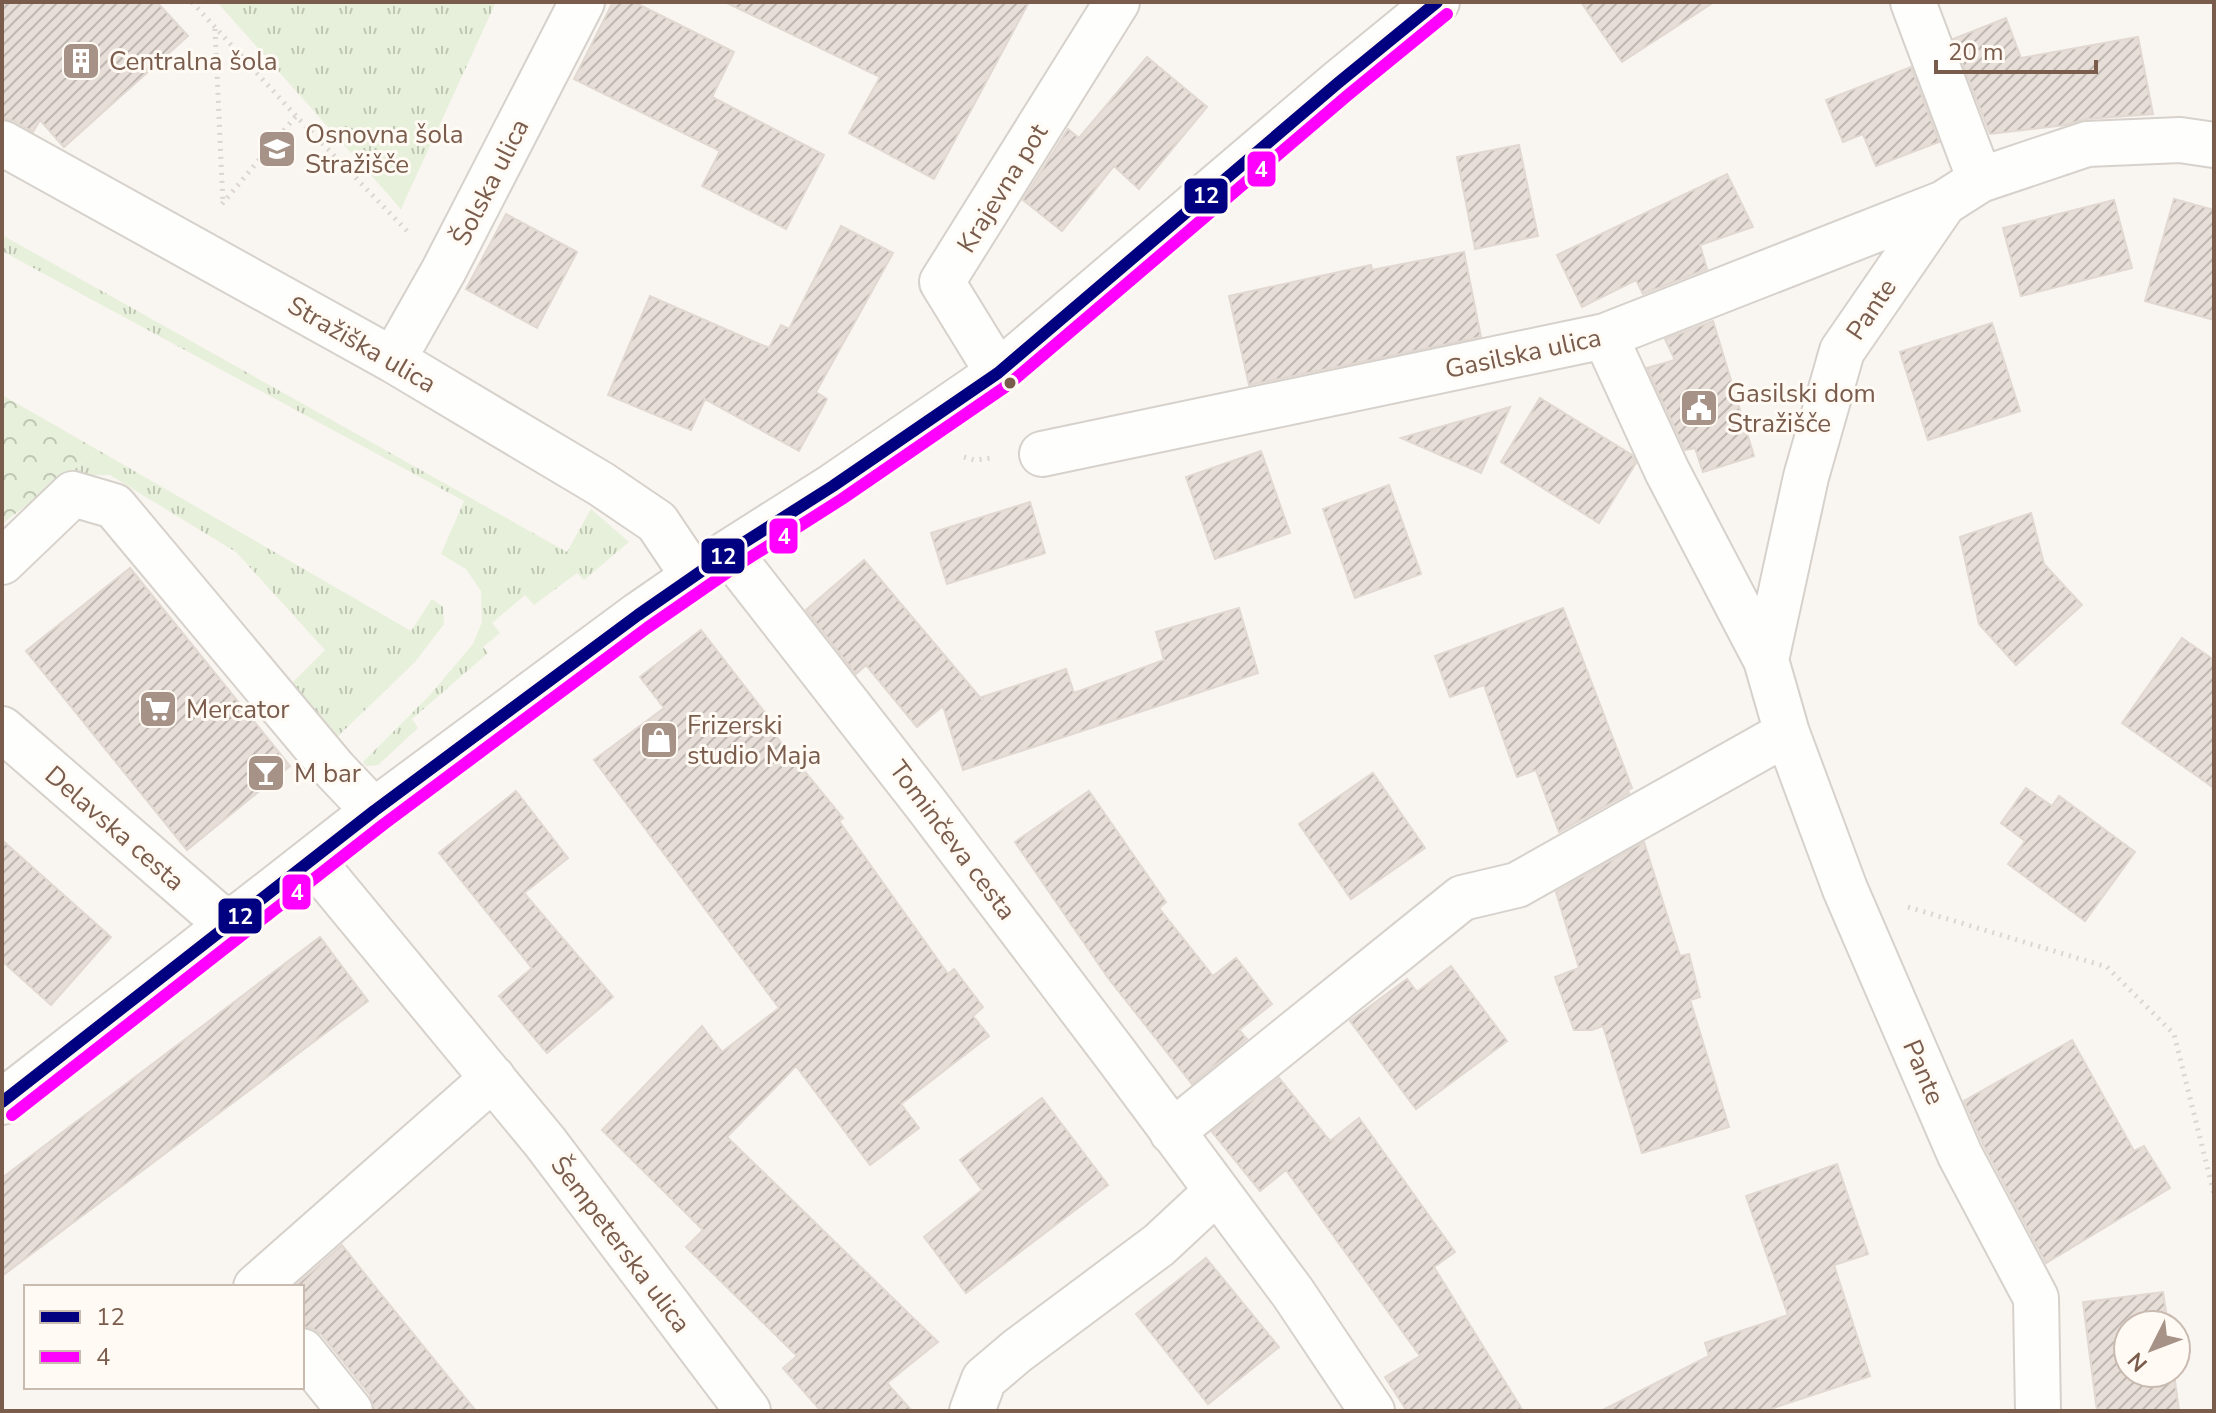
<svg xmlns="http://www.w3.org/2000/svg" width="2216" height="1413" font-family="'Nunito Sans',sans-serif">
<defs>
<pattern id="grass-tufts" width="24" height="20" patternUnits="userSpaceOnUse" patternTransform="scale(2)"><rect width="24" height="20" fill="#e7f0db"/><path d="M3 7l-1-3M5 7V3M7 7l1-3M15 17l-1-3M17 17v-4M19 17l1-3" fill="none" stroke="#c0c6b4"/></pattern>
<pattern id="park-crowns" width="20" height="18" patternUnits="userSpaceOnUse" patternTransform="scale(2)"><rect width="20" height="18" fill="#e7f0db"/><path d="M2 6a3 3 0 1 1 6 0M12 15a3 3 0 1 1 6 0" fill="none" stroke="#c0c6b4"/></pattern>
<pattern id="building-hatch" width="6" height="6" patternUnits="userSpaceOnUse" patternTransform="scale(2)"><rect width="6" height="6" fill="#e6ded7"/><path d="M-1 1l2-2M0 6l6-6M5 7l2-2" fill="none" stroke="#bfb7b1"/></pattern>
</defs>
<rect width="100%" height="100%" fill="#f9f5f0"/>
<!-- grass -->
<path fill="url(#grass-tufts)" d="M217,2h279l-95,207z
M2,235l565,317 24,-43 38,33 -45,38 -7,-7 -43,32 -9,-10 -33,28 8,10 -17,14 5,6 -76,66 6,9 -40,37 -12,1 -3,-4 67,-67 43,-51 9,-22 -1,-31 -15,-22 -25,-15 23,-53 -462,-250z
M98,450l313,181 21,-32 11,8 1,17 -29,38 -80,77 -48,-51 38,-38 -89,-98 -126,-77h-44z"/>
<!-- park -->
<path fill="url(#park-crowns)" d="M2,395l96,55 -96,74z"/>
<!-- building -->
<path fill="url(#building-hatch)" stroke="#e2d8d2" stroke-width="2" d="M2,2h155l31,34 -124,111 -24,-27 -7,12 -19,-11 -12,-3z
M613,2h21l100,50 -22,45 112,58 -38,74 -84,-43 18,-35 -146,-72z
M725,2h304l-95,177 -85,-46 31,-56z
M1581,2h133l-92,60z
M2006,18l15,40 117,-21 15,77 -67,5 -20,6 -76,9 -37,-95z
M1147,57l60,50 -68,82 -25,-23 -52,65 -39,-31 45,-71 11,9z
M1911,67l28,75 -63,24 -13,-32 -20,8 -17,-42z
M1519,145l19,91 -63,13 -18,-92z
M1727,174l26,53 -53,18 7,24 -64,25 -7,-14 -54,27 -25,-52z
M2174,199l40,11v110l-69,-19z
M2114,200l18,68 -111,28 -18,-68z
M506,214l71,38 -40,76 -71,-39z
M841,226l52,27 -77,139 11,7 -28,52 -94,-52 -14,31 -83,-35 42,-99 119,52 12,-23 8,4z
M1464,252l17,85 -232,48 -20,-89 142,-31 1,5z
M1713,321l41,135 -51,16 -8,-24 -10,2 -38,-82 28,-8 -10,-21z
M1992,323l28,88 -92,29 -28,-88z
M1540,398l92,57 4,8 -37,60 -98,-61z
M1510,407l-29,66 -80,-35z
M1261,451l29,82 -75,26 -29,-82z
M1389,485l32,89 -66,24 -32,-89z
M1030,502l15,51 -98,31 -16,-51z
M2031,513l13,51 38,41 -66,60 -37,-41 -19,-87z
M864,560l119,141 -1,-4 84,-28 8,24 90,-33 -8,-28 83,-24 19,65 -295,97 -20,-64 -26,21 -51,-62 -10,9 -50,-64z
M130,568l160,198 -103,84 -161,-199z
M1563,608l69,180 -4,2 1,3 -70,39 -23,-62 -19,7 -33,-92 -34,12 -15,-41z
M701,630l65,84 -5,4 82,100 -4,3 109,153 6,-5 29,38 -10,9 16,20 -88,68 18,24 -49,37 -74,-99 -69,71 211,205 -51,41 25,28h-91l-38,-43 14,-12 -111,-109 17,-17 -101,-100 100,-104 20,26 57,-44 -185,-248 70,-52 -24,-31z
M2182,638l32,22v128l-92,-65z
M1373,773l52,75 -74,51 -52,-75z
M2026,788l26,18 7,-10 76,56 -50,69 -77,-57 17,-23 -24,-18z
M516,791l52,67 -44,35 89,104 -66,56 -48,-57 33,-28 -93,-115z
M1089,791l77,111 -7,6 54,68 23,-18 36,46 -33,26 8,9 -55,45 -84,-106 -93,-136z
M2,840l109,97 -60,68 -49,-44z
M1644,842l36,114 9,-2 11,43 -10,3 39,127 -87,26 -39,-127 -11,4h-18l-19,-53 24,-9 -23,-76z
M320,937l48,64 -366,275v-98z
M1451,966l56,75 -91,68 -66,-88 57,-42 10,13z
M2072,1040l62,111 10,-5 26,42 -124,75 -63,-119 -19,-43z
M1279,1078l51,63 29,-23 96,134 -21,15 89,144h-116l-22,-34 35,-21 -134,-186 -26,21 -48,-59z
M1042,1098l66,87 -142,108 -42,-56 58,-47 -22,-30z
M1837,1164l31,90 -34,11 36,111 -106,35h-163l108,-55 -4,-13 83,-28 -42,-119z
M342,1245l30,38 104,128h-102l-4,-16 -48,-60 -10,-7 -10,-1v-40h-8z
M1206,1258l73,89 -71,57 -72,-90z
M2163,1292l5,33h-40v48h46l5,38h-82l-14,-109z"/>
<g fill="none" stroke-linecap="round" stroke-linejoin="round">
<!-- minor casing -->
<g stroke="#d7d1cb" stroke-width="48">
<path id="minor" d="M1913,2l67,178
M2,143l391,217 208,124 56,38 37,55
M1605,336l62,135 99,189 21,73 58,156 115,266 76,143 2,113
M393,360l51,-90 138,-268
M998,373l-56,-91 175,-280
M1042,454l563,-118 339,-133 36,-23 107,-36 93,-4 34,5
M729,552l196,251 191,252 177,238 79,118
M2,562l71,-68 41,12 221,264 39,41
M1766,660l40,-183 36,-126 102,-148
M2,729l227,197
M312,860l233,282 203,269
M2,1102l372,-291 264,-196 91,-63 104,-66 165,-113 340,-290 99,-81
M1172,1132l290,-234 55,-13 270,-152
M256,1287l237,-209
M302,1351l48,60
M972,1411l12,-32 33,-28 142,-106 58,-54"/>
</g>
<!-- path -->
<path stroke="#dcd5d0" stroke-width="5" stroke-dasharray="2 6" stroke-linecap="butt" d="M192,2l104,114 112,116
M215,29l8,175
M222,204l74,-88
M964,457l10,3 19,-2
M1908,907l199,60 67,67 40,160"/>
<!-- minor -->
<use href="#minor" stroke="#fefefd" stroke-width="44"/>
<!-- bus-1 casing -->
<g stroke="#fffaf3" stroke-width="18">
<path id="bus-1" d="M2,1102l372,-291 264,-196 91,-63 104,-66 165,-113 340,-290 99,-81"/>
</g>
<!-- bus-2 casing -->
<g stroke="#fffaf3" stroke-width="18">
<path id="bus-2" d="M12,1115l372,-291 263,-196 91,-63 104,-66 166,-114 340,-290 99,-81"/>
</g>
<!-- bus-1 -->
<use href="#bus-1" stroke="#000080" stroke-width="12"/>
<!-- bus-2 -->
<use href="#bus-2" stroke="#f0f" stroke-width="12"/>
</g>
<!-- icons -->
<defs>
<g id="building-square" transform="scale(2)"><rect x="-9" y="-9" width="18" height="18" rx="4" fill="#a69286" stroke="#fffaf3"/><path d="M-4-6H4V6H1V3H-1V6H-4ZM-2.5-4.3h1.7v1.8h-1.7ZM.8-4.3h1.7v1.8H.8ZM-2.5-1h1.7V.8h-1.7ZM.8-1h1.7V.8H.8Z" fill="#fff"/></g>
<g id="school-square" transform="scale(2)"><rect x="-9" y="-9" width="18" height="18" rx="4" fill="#a69286" stroke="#fffaf3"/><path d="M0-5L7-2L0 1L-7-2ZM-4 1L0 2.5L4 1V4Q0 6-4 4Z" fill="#fff"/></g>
<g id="civic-square" transform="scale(2)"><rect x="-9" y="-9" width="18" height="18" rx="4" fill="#a69286" stroke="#fffaf3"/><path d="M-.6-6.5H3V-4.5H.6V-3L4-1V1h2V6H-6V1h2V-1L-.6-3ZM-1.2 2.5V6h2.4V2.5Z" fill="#fff"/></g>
<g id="supermarket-square" transform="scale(2)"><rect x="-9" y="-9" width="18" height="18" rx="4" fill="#a69286" stroke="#fffaf3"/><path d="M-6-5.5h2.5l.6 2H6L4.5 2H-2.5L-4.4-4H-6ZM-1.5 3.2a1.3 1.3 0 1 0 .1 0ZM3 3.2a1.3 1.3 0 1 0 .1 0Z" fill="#fff"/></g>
<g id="shop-square" transform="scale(2)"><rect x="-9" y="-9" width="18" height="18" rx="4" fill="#a69286" stroke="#fffaf3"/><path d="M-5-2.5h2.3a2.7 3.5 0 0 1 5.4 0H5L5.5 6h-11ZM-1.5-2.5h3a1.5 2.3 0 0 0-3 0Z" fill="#fff"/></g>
<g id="bar-square" transform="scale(2)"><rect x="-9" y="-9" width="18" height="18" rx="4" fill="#a69286" stroke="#fffaf3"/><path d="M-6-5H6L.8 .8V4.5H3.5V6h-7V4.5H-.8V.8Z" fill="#fff"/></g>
</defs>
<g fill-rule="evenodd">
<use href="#building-square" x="81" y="61"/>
<use href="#school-square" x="277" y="149"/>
<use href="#civic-square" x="1699" y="408"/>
<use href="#supermarket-square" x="158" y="709"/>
<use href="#shop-square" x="659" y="740"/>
<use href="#bar-square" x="266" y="773"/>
</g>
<!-- markers -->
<circle fill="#7a5c4d" stroke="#fffaf3" stroke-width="3" cx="1010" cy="383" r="7"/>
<g text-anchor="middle" stroke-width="6" stroke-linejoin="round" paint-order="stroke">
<!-- poi labels -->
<g font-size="26" fill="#7a5c4d" stroke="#fffaf3" text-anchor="start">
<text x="109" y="70">Centralna šola</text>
<text x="305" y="143">Osnovna šola<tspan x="305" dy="30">Stražišče</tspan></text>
<text x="1727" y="402">Gasilski dom<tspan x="1727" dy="30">Stražišče</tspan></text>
<text x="186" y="718">Mercator</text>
<text x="687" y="734">Frizerski<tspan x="687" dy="30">studio Maja</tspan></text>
<text x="294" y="782">M bar</text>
</g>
<!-- street labels -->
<g font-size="26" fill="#7a5c4d" stroke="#fffaf3">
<text transform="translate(490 182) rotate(-63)" y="9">Šolska ulica</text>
<text transform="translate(1002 188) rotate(-58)" y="9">Krajevna pot</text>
<text transform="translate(1871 309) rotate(-56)" y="9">Pante</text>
<text transform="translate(362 344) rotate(30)" y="9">Stražiška ulica</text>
<text transform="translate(1523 353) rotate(-12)" y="9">Gasilska ulica</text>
<text transform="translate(115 828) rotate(41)" y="9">Delavska cesta</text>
<text transform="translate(953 840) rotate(53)" y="9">Tominčeva cesta</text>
<text transform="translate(1924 1072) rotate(67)" y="9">Pante</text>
<text transform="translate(621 1244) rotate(53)" y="9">Šempeterska ulica</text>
</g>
</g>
<g stroke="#fffaf3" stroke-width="3">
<rect x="1246" y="150" width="31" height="38" rx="8" fill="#f0f"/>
<rect x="1183" y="177" width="46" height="38" rx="8" fill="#000080"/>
<rect x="768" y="517" width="31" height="38" rx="8" fill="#f0f"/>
<rect x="700" y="537" width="46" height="38" rx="8" fill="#000080"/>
<rect x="281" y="873" width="31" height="38" rx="8" fill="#f0f"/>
<rect x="217" y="897" width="46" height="38" rx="8" fill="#000080"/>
</g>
<g font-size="22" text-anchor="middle" font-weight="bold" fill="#fff">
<text x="1261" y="177">4</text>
<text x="1206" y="203">12</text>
<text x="784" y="544">4</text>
<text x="723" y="564">12</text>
<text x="297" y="900">4</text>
<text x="240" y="924">12</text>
</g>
<!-- border -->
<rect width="2216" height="1413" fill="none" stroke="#7a5c4d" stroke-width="8"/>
<!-- legend -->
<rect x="24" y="1285" width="280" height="104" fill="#fffaf3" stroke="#cabbb1" stroke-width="2"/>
<rect x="40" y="1311" width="40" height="12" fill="#000080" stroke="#cabbb1" stroke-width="2"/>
<text x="96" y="1325" font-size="24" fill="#7a5c4d">12</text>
<rect x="40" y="1351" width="40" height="12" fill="#ff00ff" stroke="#cabbb1" stroke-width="2"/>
<text x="96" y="1365" font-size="24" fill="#7a5c4d">4</text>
<!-- north arrow -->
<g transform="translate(2152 1349) rotate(228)"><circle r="38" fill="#fffaf3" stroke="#cabbb1" stroke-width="2"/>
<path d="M0-6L14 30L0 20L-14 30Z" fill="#a69286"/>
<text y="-12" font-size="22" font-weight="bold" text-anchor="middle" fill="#7a5c4d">N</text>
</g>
<!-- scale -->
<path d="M1936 60v12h160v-12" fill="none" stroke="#7a5c4d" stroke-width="4"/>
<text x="1948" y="60" font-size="24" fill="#7a5c4d" stroke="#fffaf3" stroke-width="6" paint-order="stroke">20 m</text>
</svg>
